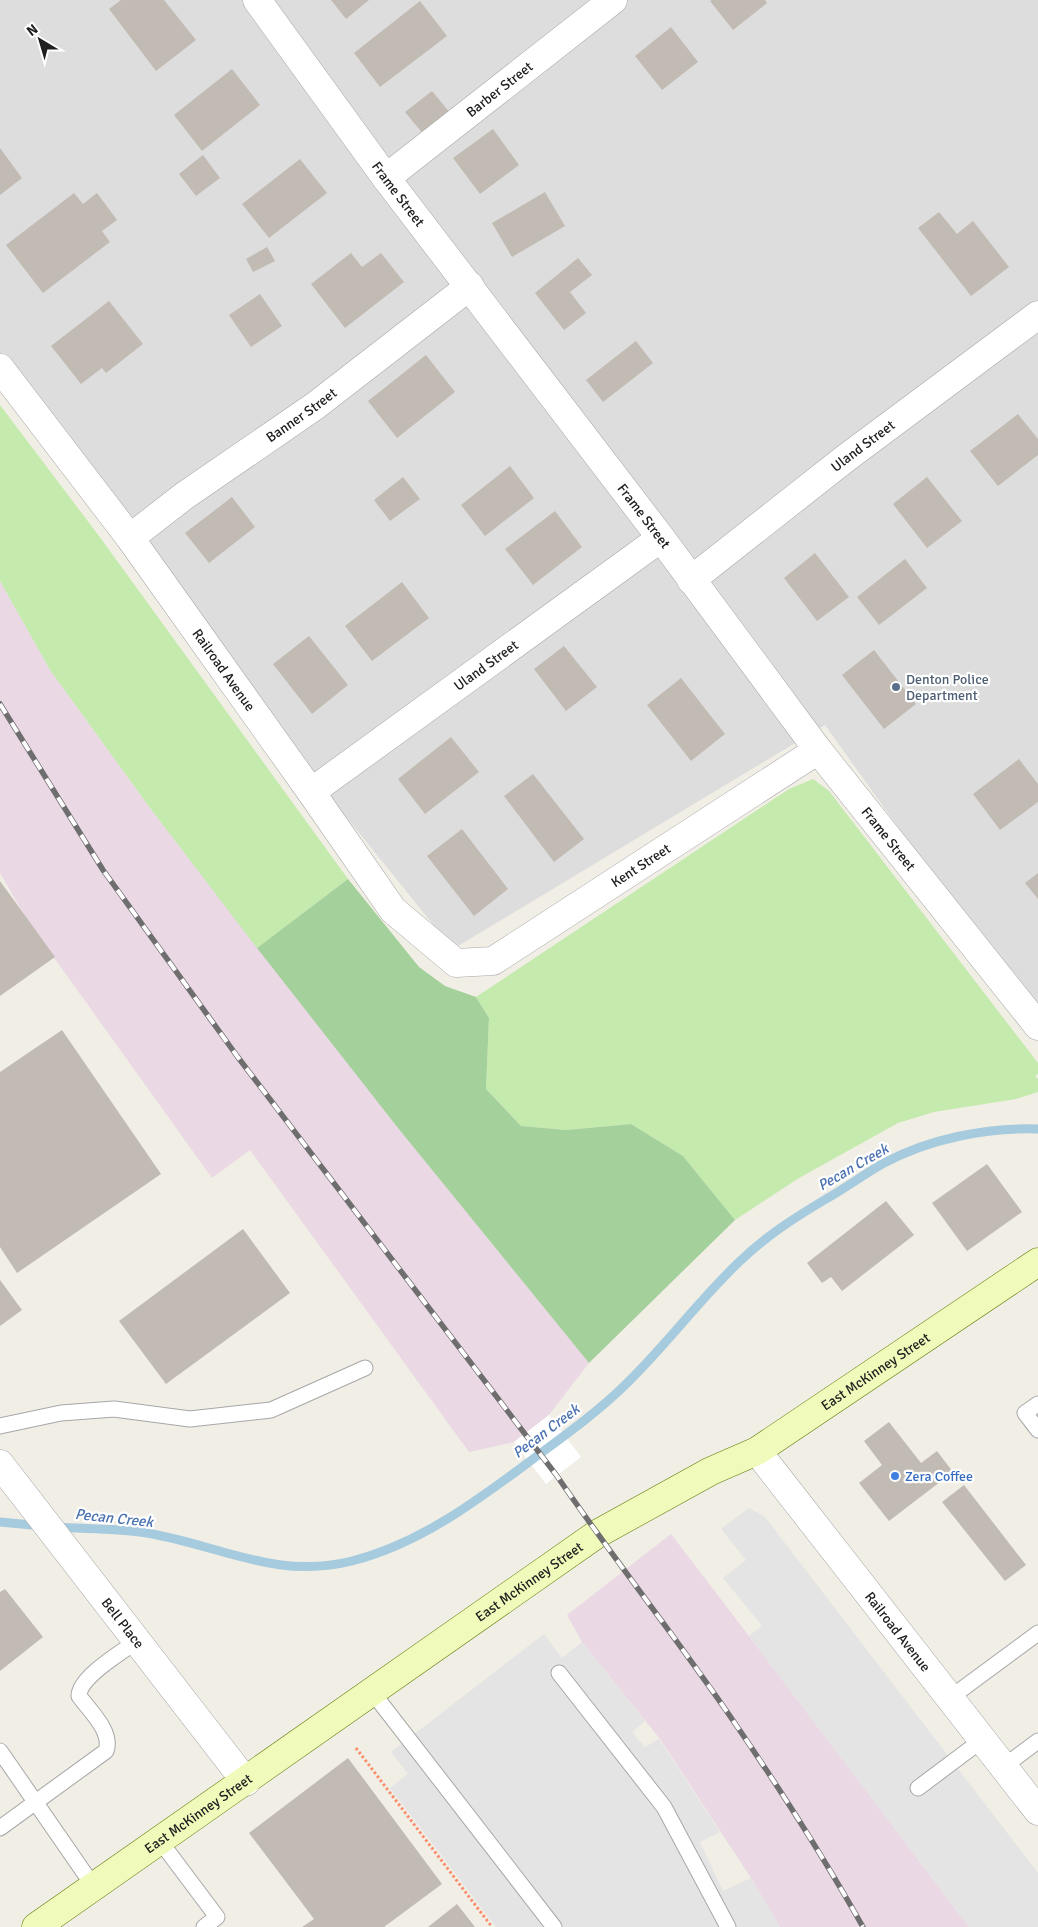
<svg xmlns="http://www.w3.org/2000/svg" width="1038" height="1927" font-family="Signika,sans-serif">
<rect width="100%" height="100%" fill="#f1eee6"/>
<!-- residential -->
<path fill="#dedddd" d="M0,0h1038v1023l-213,-298 -372,224 -453,-560z"/>
<!-- industrial -->
<path fill="#ead8e4" d="M0,581l50,89 100,138 248,320 191,235 -40,52 -35,27 -45,10 -219,-302 -38,28 -185,-258 -27,-47z
M671,1534l78,102 220,291h-189l-29,-49 -91,-139 -78,-97 -15,-27z"/>
<!-- grass -->
<path fill="#c4eaad" d="M0,405l99,131 249,343 -91,69 -107,-140 -100,-138 -50,-89z
M813,779l16,12 209,272v11l-3,2 3,3v13l-22,7 -82,13 -36,11 -99,55 -64,42 -52,-64 -52,-32 -65,6 -45,-4 -35,-37 3,-71 -13,-21 313,-208z"/>
<!-- forest -->
<path fill="#a4d09b" d="M348,879l71,88 26,19 31,11 13,21 -3,71 35,37 45,4 65,-6 52,32 52,64 -146,143 -191,-235 -141,-180z"/>
<!-- parking -->
<path fill="#e4e4e4" d="M749,1508l16,9 273,356v54h-69l-220,-291 13,-10 -39,-48 23,-18 -25,-31z
M544,1634l18,24 20,-16 63,79 -13,11 13,15 14,-8 61,93 -20,10 23,49 28,-13 29,49h-284l-106,-139 18,-14 -17,-22z"/>
<!-- pier -->
<path fill="#fff" d="M549,1415l32,42 -35,27 -32,-42z"/>
<g fill="none" stroke-linecap="round" stroke-linejoin="round">
<!-- stream -->
<path stroke="#a7cbde" stroke-width="9" d="M0,1522l42,4
M55,1527c28,2 57,1 85,5 74,10 133,49 212,29 67,-17 123,-59 177,-99 32,-24 65,-47 94,-75 41,-39 75,-86 116,-125 27,-26 55,-44 87,-63 20,-11 38,-25 58,-36 45,-24 103,-36 154,-34"/>
</g>
<!-- building -->
<path fill="#c1bbb3" d="M121,0h43l32,40 -40,31 -47,-62z
M331,0h38l-23,19z
M712,0h53l2,3 -34,27 -23,-29z
M420,1l27,35 -67,51 -26,-34z
M671,27l27,35 -36,28 -27,-34z
M232,69l28,36 -58,46 -28,-36z
M432,91l19,23 -27,21 -19,-23z
M493,129l26,36 -39,29 -27,-36z
M0,148l22,30 -22,17z
M203,155l17,23 -24,18 -17,-22z
M300,159l27,34 -58,45 -27,-34z
M545,192l20,34 -53,31 -20,-34z
M74,193l9,11 14,-11 20,27 -15,11 8,11 -67,51 -37,-48z
M939,212l18,22 16,-13 36,46 -38,29 -53,-68z
M267,247l8,14 -22,11 -7,-13z
M351,253l11,14 19,-14 23,29 -59,46 -34,-44z
M578,258l14,17 -22,17 16,21 -22,17 -29,-37z
M260,294l22,32 -31,21 -22,-32z
M109,301l34,43 -37,29 -4,-5 -21,16 -30,-38z
M636,341l17,22 -50,39 -17,-22z
M426,355l29,37 -58,46 -29,-37z
M1018,414l20,25v16l-40,31 -28,-35z
M510,466l24,32 -49,38 -24,-31z
M403,477l17,22 -30,22 -16,-21z
M927,477l35,44 -35,27 -34,-44z
M232,497l23,30 -46,36 -24,-30z
M555,511l27,36 -49,38 -28,-36z
M815,553l34,44 -32,24 -33,-43z
M905,559l22,29 -48,37 -22,-28z
M402,582l27,36 -57,43 -27,-35z
M309,636l39,49 -36,29 -39,-50z
M564,646l33,41 -31,24 -32,-42z
M874,650l42,54 -32,25 -42,-54z
M681,678l44,56 -34,27 -44,-56z
M451,737l28,35 -54,42 -27,-35z
M1019,759l19,25v18l-38,28 -27,-36z
M533,774l51,65 -30,23 -50,-66z
M462,829l46,60 -34,27 -47,-60z
M1038,873v26l-13,-16z
M0,881l55,76 -55,39z
M62,1030l99,144 -144,99 -17,-26v-175z
M987,1164l35,48 -55,39 -35,-48z
M886,1201l28,34 -72,56 -11,-14 -9,6 -15,-20z
M243,1229l47,64 -124,91 -47,-63z
M0,1280l22,30 -22,16z
M889,1422l32,41 16,-12 16,21 -64,49 -30,-38 23,-18 -18,-24z
M964,1485l62,80 -21,16 -63,-79z
M5,1589l38,48 -43,34v-79z
M348,1758l94,126 -58,43h-82l12,-8 -65,-86z
M457,1904l18,23h-47z"/>
<g fill="none" stroke-linecap="round" stroke-linejoin="round">
<!-- lane casing -->
<g stroke="#a7a7a7" stroke-width="17">
<path id="lane" d="M1038,1404l-13,9 13,17
M0,1426l61,-13 53,-4 76,10 81,-9 94,-42
M559,1673l105,134 64,120
M373,1693l181,234
M950,1698l88,-65
M0,1751l94,136
M1003,1767l35,-26
M918,1788l64,-48
M0,1828l106,-77c7,-19 -16,-40 -27,-55 0,-19 43,-44 58,-55
M160,1841l57,76 -13,10"/>
</g>
<!-- street casing -->
<g stroke="#a7a7a7" stroke-width="29">
<g id="street">
<path id="s1" d="M257,0l129,178 275,360 157,212 220,276"/>
<path id="s2" d="M386,178l227,-178"/>
<path id="s3" d="M0,368l130,170 181,254 82,118 63,53 37,-2 325,-211"/>
<path id="s4" d="M130,538l54,-42 131,-90 155,-120"/>
<path id="s5" d="M691,580l155,-122 192,-143"/>
<path id="s6" d="M311,792l350,-254"/>
<path id="s7" d="M757,1451l281,360"/>
<path id="s8" d="M0,1464l246,318"/>
</g>
</g>
<!-- secondary casing -->
<g stroke="#5f7a04" stroke-width="29">
<g id="secondary">
<path id="s9" d="M36,1927l561,-393 114,-63 46,-20 281,-189"/>
</g>
</g>
<!-- path -->
<path stroke="#fb8d6d" stroke-width="3" stroke-dasharray="2.5 2.5" stroke-linecap="butt" d="M356,1748l136,179"/>
<!-- lane -->
<use href="#lane" stroke="#fff" stroke-width="15"/>
<!-- street -->
<use href="#street" stroke="#fff" stroke-width="28"/>
<!-- secondary -->
<use href="#secondary" stroke="#effabb" stroke-width="28"/>
<!-- rail casing -->
<g stroke="#6e6e6e" stroke-width="5.5">
<path id="rail" d="M0,704l103,166 134,186 320,420c56,82 118,160 175,243 46,67 91,137 131,208"/>
</g>
<!-- rail -->
<use href="#rail" stroke="#fff" stroke-width="4" stroke-dasharray="11" stroke-linecap="butt"/>
</g>
<!-- markers -->
<circle fill="#5c6f8a" stroke="#fff" stroke-width="2" cx="896" cy="687" r="5"/>
<circle fill="#3f7fe0" stroke="#fff" stroke-width="2" cx="895" cy="1476" r="5"/>
<g text-anchor="middle" stroke-width="4.5" stroke-linejoin="round" paint-order="stroke">
<!-- street labels -->
<g font-size="14" fill="#202020" stroke="#fff">
<text dy="5" stroke="none"><textPath href="#s2" startOffset="144">Barber Street</textPath></text>
<text dy="5" stroke="none"><textPath href="#s1" startOffset="240">Frame Street</textPath></text>
<text dy="5" stroke="none"><textPath href="#s4" startOffset="211">Banner Street</textPath></text>
<text dy="5" stroke="none"><textPath href="#s5" startOffset="218">Uland Street</textPath></text>
<text dy="5" stroke="none"><textPath href="#s1" startOffset="645">Frame Street</textPath></text>
<text dy="5" stroke="none"><textPath href="#s6" startOffset="216">Uland Street</textPath></text>
<text dy="5" stroke="none"><textPath href="#s3" startOffset="376">Railroad Avenue</textPath></text>
<text dy="5" stroke="none"><textPath href="#s1" startOffset="1050">Frame Street</textPath></text>
<text dy="5" stroke="none"><textPath href="#s3" startOffset="965">Kent Street</textPath></text>
<text dy="5" stroke="none"><textPath href="#s9" startOffset="1008">East McKinney Street</textPath></text>
<text dy="5" stroke="none"><textPath href="#s9" startOffset="602">East McKinney Street</textPath></text>
<text dy="5" stroke="none"><textPath href="#s8" startOffset="201">Bell Place</textPath></text>
<text dy="5" stroke="none"><textPath href="#s7" startOffset="229">Railroad Avenue</textPath></text>
<text dy="5" stroke="none"><textPath href="#s9" startOffset="198">East McKinney Street</textPath></text>
</g>
<!-- service labels -->
<g font-size="14" fill="#4e5e75" stroke="#fff" text-anchor="start">
<text x="906" y="684">Denton Police<tspan x="906" dy="16">Department</tspan></text>
</g>
<!-- shop labels -->
<g font-size="14" fill="#366cbe" stroke="#fff" text-anchor="start">
<text x="905" y="1481">Zera Coffee</text>
</g>
<!-- water labels -->
<g font-size="15" font-style="italic" fill="#4b72b1" stroke="#fff">
<text transform="translate(853 1167) rotate(-30)" y="5">Pecan Creek</text>
<text transform="translate(546 1431) rotate(-37)" y="5">Pecan Creek</text>
<text transform="translate(114 1518) rotate(6)" y="5">Pecan Creek</text>
</g>
</g>
<!-- north arrow -->
<g transform="translate(40 40) rotate(322)" stroke="#ffffff" stroke-width="4" paint-order="stroke">
<path d="M0-4L9 19L0 12L-9 19Z" fill="#202020"/>
<text y="-8" font-size="14" font-weight="bold" text-anchor="middle" fill="#202020">N</text>
</g>
</svg>
